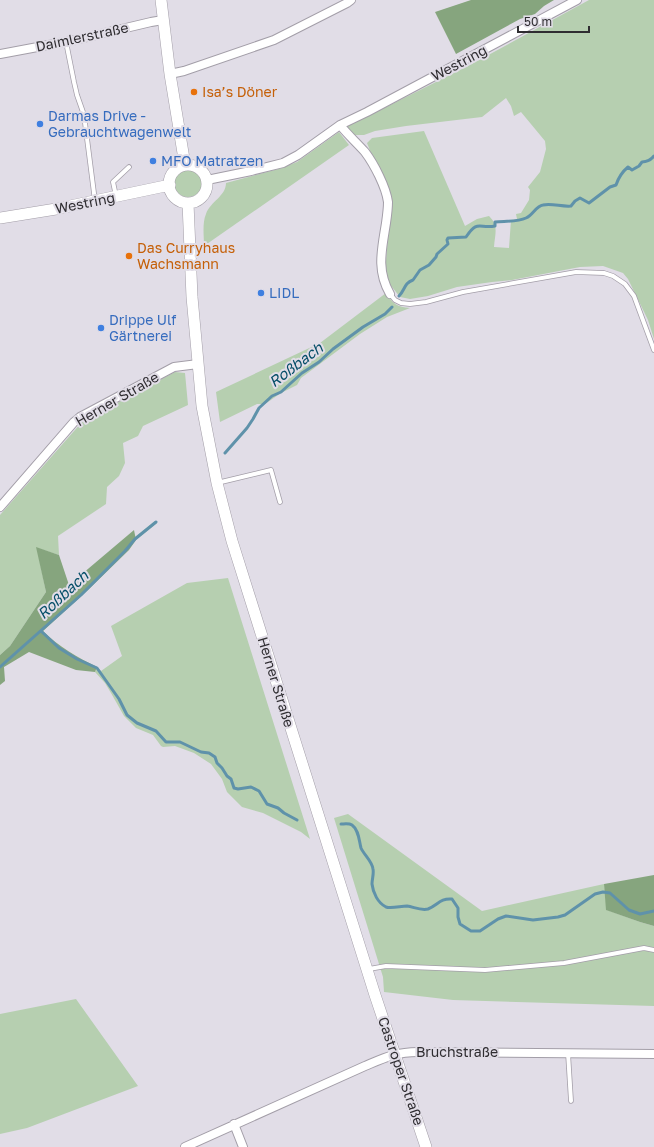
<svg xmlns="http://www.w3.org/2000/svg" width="654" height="1147" font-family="'Golos Text',sans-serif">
<rect width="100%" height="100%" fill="#e1dde7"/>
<!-- green -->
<path fill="#b6cfb0" d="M589,0h65v339l-6,-19 -20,-41 -5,-6 -20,-7 -23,1 -68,13 -20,2 -35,5 -29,9 -18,3 -10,-2 -12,-15 -3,-9 3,-37 4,-25 -1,-16 -4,-12 -14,-25 -6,-15 5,-5 52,-7 41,95 12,-7 12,-3c10,10 6,17 5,31l15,1 2,-28 6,-1 -1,-5 5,-1 8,-13 1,-10 -2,-3 12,-15 6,-23 -1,-8 -24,-29 -7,4 -3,-10 -5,-8 -24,19 -76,9 -31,5 -11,4h-12l-3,-6h-1l-2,-2 124,-62z
M339,132l10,13 -145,101c0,-10 -2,-23 2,-32 4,-12 20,-18 20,-31l56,-15 15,-6z
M174 183a14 14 0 1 1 28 0a14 14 0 1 1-28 0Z
M386,293c7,11 11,14 24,15l-23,9 -27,17 -59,44 -4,7 -16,8 -16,11h-8l-37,18 -4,-30 104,-49z
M175,372l10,1 3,32 -45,21 -5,10 -15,7 2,20 -6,13 -12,11 -1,17 -48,32 1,19 -22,-7 9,44 -36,54 -10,9v-140l82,-93z
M155,521l2,2 -21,17 -1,-3z
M228,578l82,261 -9,-7 -38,-19 -21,-6 -15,-15 -5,-13 -11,-15 -17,-11 -19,-7 -12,1 -2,-1 -8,-11 -17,-7 -12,-12 -13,-23 -6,-10 -10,-11 2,-5 4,4 21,-15 -11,-30 76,-43z
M348,814l134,97 122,-27 3,26 33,12 14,4v80l-201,-6 -69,-8 -1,-15 -49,-159z
M76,999l62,87 -111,42 -27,6v-120z"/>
<!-- forest -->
<path fill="#86a57e" d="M471,0h83l-10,6 -9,8 -15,5 -64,35 -21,-42z
M134,530l2,10 -7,10 -41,40 -45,41c16,16 34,26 54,36l-2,5 -19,-2 -47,-18 -25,15 1,14 -5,4v-30l10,-9 36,-54 -10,-45 23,8 10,30z
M654,875v51l-14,-4 -34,-12 -2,-26z"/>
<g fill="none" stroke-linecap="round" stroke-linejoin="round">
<!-- stream -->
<path stroke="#5f92aa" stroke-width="3" d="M399,296c6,-6 5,-13 14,-16l7,-10 9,-5 7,-8 1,-3 11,-10 -1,-4 1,-2 18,-1c12,-18 13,-8 29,-11v-4c10,-1 22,0 31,-4 7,-3 10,-12 17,-13 9,-2 19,2 28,1l4,-5 5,-3 9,5 21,-16 6,-2c2,-6 6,-13 12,-18l4,3 7,-4 3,-4c5,0 9,-2 12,-6
M225,453l22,-25 6,-9 6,-11 13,-12 9,-4 21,-19 17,-11 14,-13 30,-22 22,-13 7,-7
M41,631l18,17 18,11 20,9 22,31 8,16 10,8 19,8 10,11h14l21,10 8,1 6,4 2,6 5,5 5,8 4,3 3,9 4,1 13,-2 8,4 8,13 11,4 6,5 13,7
M0,667l81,-72 44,-44 10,-12 21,-17
M341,824c3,0 8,-1 11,1 7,5 7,16 9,23 3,7 11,13 12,21 1,5 -1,10 -1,15 1,9 6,19 14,23 5,2 15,-1 21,-1 7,1 14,5 21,3 10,-4 12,-11 24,-10l6,9v9l2,7 11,7h9l18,-12 8,-3 27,4 25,-3 7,-2 30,-21 8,-2 7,1 19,17 11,4 14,-3"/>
<!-- lane casing -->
<g stroke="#a39ea8" stroke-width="5.5">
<path id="lane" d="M66,42l8,40 3,13 7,20 11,86
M116,196l-3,-14 16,-15
M390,294l5,6 6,3 9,1 16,-2 37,-10 113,-20 28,1 9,3 12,8 9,12 20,54
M217,483l54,-13 9,32
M369,969l17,-3 99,4 79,-7 80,-15 10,2
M568,1053l3,48"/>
</g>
<!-- street casing -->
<g stroke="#a39ea8" stroke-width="10">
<path id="street" d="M0,54l75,-14 76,-18 12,-2
M170,74l14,-3 90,-31 73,-37 4,-3
M340,125c8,10 17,18 25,27 9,12 21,35 23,50 0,7 -1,14 -2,21 -4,26 -10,47 4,71
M207,180l44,-9 32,-8 15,-8 42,-30 27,-13 210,-112
M0,507l74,-85 6,-5 94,-50 24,-3
M234,1124l9,23
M185,1147l180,-81c19,-8 31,-14 53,-14l236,2"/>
</g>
<!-- secondary casing -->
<g stroke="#a39ea8" stroke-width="12">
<path id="secondary" d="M161,0l9,74 15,91
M169 184a19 19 0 1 1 38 0a19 19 0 1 1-38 0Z
M188,203l4,94 10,109 15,77 15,58 143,454 51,152
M0,218l56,-9 114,-24"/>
</g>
<!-- lane -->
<use href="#lane" stroke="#fff" stroke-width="4"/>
<!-- street -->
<use href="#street" stroke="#fff" stroke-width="8"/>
<!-- secondary -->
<use href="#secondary" stroke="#fff" stroke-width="11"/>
</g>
<!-- markers -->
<g fill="#e8710a" stroke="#e1dde7" stroke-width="1.5">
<circle cx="194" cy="92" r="4"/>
<circle cx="129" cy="256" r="4"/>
</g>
<g fill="#3f7fe0" stroke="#e1dde7" stroke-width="1.5">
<circle cx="40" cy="124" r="4"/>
<circle cx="153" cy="161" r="4"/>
<circle cx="261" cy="293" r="4"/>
<circle cx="101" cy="328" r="4"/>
</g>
<g text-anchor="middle" stroke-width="4" stroke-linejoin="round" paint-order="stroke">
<!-- street labels -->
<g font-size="14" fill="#2f2d31" stroke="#e1dde7">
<text transform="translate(82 37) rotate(-12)" y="5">Daimlerstraße</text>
<text transform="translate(459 63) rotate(-28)" y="5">Westring</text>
<text transform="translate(85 203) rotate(-11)" y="5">Westring</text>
<text transform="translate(117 399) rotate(-30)" y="5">Herner Straße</text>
<text transform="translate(276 682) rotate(73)" y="5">Herner Straße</text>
<text x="457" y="1057">Bruchstraße</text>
<text transform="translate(401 1071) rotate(71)" y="5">Castroper Straße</text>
</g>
<!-- food labels -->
<g font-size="14" fill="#c56008" stroke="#e1dde7" text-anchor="start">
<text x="202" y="97">Isa’s Döner</text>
<text x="137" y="253">Das Curryhaus<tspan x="137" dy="16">Wachsmann</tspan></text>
</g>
<!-- shop labels -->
<g font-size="14" fill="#366cbe" stroke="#e1dde7" text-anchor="start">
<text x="48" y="121">Darmas Drive -<tspan x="48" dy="16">Gebrauchtwagenwelt</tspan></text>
<text x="161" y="166">MFO Matratzen</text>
<text x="269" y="298">LIDL</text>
<text x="109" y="325">Drippe Ulf<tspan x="109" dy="16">Gärtnerei</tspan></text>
</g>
<!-- water labels -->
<g font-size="15" font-style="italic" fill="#054e68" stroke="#e1dde7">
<text transform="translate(296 365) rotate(-37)" y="5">Roßbach</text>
<text transform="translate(63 595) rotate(-43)" y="5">Roßbach</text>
</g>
</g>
<!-- scale -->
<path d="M518 26v6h71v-6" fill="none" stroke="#2f2d31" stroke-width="2"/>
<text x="524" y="26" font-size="12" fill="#2f2d31" stroke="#e1dde7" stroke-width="3" paint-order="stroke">50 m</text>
</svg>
